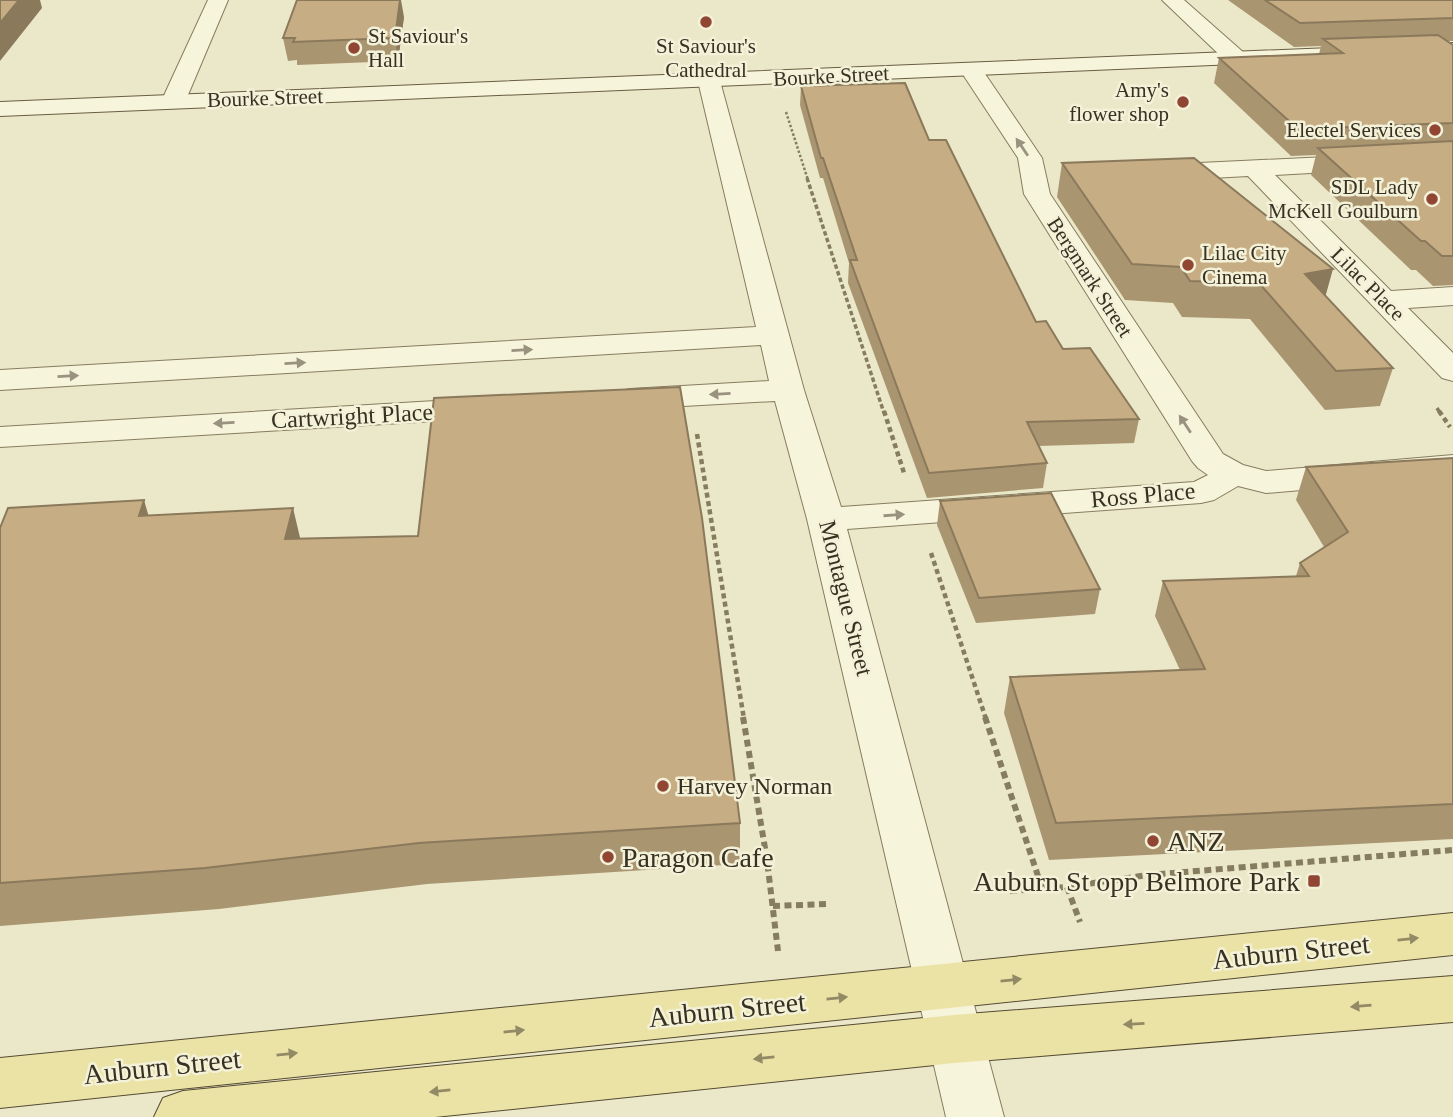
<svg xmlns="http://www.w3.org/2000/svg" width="1453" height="1117" font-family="'Times New Roman',serif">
<rect width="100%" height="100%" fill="#ebe8c9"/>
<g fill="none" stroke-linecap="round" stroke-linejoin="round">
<!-- street casing -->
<g stroke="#867c5f" stroke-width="2">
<path id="street" d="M208,0h20l-43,102 -4,5h-16l-4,-5z
M1162,0h22l59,52 3,5 -3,5h-16z
M971,63l8,2 63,93 8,36 173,260 20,11 23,6 187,-16v22l-187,16 -28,-7 -24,14 -13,3 -354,26 157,588h-58l-139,-598 -32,-118 -145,8 -12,-3 -5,-7 5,-7 12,-3 139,-8 -8,-36 -761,45v-20l756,-43 -58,-246 3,-5h16l3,5 84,309 37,117 353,-25 14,-7 -10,-7 -6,-7 -168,-267 -6,-36 -58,-88 3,-5z
M1453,151v14l-178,10 116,116 62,-4v18l-45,3 45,45v28l-11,-3 -194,-202 -90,5 -9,-3 -4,-5 4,-5 9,-3z
M486,398l12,3 5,7 -5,7 -12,3 -486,29v-20z"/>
</g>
<!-- secondary casing -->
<g stroke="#695d42" stroke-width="2">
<path id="secondary" d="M1453,43v12l-1453,61v-14z"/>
</g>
<!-- primary casing -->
<g stroke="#554a33" stroke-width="2">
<path id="primary" d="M1453,913v42l-1453,153v-50z
M1453,976v46l-499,41 -519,54h-281l9,-19 20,-7 771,-76z"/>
</g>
<!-- path-far3 -->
<path stroke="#867c5f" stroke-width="2.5" stroke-dasharray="2.5 2" stroke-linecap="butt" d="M786,112l22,68"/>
<!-- path-far2 -->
<path stroke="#867c5f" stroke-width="3.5" stroke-dasharray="4.5 2.5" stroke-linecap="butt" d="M807,178l77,235
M1437,408l3,5"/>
<!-- path-far1 -->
<path stroke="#867c5f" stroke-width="4.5" stroke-dasharray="5 3.5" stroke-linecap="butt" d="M884,411l20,62
M1439,411l11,16
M697,434l47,285
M931,553l55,166"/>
<!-- path -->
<path stroke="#867c5f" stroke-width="6" stroke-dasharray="7 4.5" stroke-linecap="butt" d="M743,717l24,143 11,91
M985,717l57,171
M1067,887l13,35
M1010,891l57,-4 81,-12 305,-25
M773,906l56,-2"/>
<!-- street -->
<use href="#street" fill="#f7f4dc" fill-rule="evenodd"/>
<!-- secondary -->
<use href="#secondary" fill="#f7f4dc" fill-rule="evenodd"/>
<!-- primary -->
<use href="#primary" fill="#ebe3a5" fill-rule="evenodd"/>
</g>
<!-- wall -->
<path fill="#aa9571" d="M1228,0h225v41h-7l7,4v240l-20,1 -17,-16h-5l-100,-95 5,-20 -25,1 -77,-73 5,-25 100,-4 2,-8 -27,1z
M404,17l-6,44 -101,4v-5l-9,1 -5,-23z
M801,86l128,54 107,182 27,27 76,70 -5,24 -95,3 8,17 -4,25 -116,10 -79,-215 1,-20 -26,-85h-3l-20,-73z
M1062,163l263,133 68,72 -13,38 -55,4 -75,-91 -68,-2 -9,-14 -48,-3 -68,-103z
M1453,458v381l-404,21 -45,-147 6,-36 170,-7 -25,-54 8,-35 133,-5 4,-13 24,-16 -28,-47 10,-33z
M940,501l160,88 -5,25 -119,9 -39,-98z
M148,515l152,24 440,284v41l-313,20 -208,25 -219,17v-398z"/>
<!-- shaded-wall -->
<path fill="#8b795c" d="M19,0h21l2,8 -42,53v-38z
M400,0h1l3,17 -6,44 -3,-23z
M1333,269l-10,36 -18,-31z
M144,500l11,38 -16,-22z
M293,508l9,38 -17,-7z"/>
<!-- building -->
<path fill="#c6ad83" stroke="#8b795c" stroke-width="2" d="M0,0h19l-19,23z
M297,0h103l-5,38 -102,4 2,-4h-12z
M1265,0h188v18l-153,5z
M1438,35l15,10v78l-155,6 -79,-71 124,-5 -20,-14z
M905,83l24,57h17l90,182 10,-1 17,28 27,-1 49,71 -112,3 20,41 -118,10 -79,-213h7l-34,-102h-2l-20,-72z
M1453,141v115h-11l-17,-15h-4l-103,-93z
M1194,158l139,111 -28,5 88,94 -57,3 -77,-88 -69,-2 -9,-14 -49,-3 -70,-101z
M680,387l22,131 38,305 -321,20 -214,25 -205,15v-355l8,-20 136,-8 -5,16 154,-8 -8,31 133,-3 16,-138z
M1453,458v346l-397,19 -46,-146 195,-8 -42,-88 146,-5 -9,-13 48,-31 -42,-65z
M1051,493l49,96 -121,9 -39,-97z"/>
<!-- one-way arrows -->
<defs><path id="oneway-solid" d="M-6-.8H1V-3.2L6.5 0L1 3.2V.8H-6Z" transform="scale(1.75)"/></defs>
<g fill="#98927f">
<use href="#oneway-solid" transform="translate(1022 147) rotate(-124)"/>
<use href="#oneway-solid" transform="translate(522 350) rotate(-3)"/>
<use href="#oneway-solid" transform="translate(295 363) rotate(-3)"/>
<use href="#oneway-solid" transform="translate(68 376) rotate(-3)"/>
<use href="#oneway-solid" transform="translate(720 394) rotate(177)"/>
<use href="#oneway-solid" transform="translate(224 423) rotate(177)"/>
<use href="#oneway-solid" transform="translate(1185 424) rotate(-123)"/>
<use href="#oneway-solid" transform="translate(894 515) rotate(-4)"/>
</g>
<g fill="#928a64">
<use href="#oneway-solid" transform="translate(1408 939) rotate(-6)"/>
<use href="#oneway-solid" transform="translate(1011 980) rotate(-6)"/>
<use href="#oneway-solid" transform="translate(837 998) rotate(-6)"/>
<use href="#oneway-solid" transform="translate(1361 1006) rotate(175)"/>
<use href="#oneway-solid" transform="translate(1134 1024) rotate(177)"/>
<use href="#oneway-solid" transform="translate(514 1031) rotate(-6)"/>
<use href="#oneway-solid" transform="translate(287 1054) rotate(-6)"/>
<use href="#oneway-solid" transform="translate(764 1058) rotate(174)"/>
<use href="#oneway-solid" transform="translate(440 1091) rotate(174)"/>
</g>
<!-- markers -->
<g fill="#914634" stroke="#f3f1d8" stroke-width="2.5">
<circle cx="706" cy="22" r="7"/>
<circle cx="354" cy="48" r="7"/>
<circle cx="1183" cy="102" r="7"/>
<circle cx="1435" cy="130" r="7"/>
<circle cx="1432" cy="199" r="7"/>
<circle cx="1188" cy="265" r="7"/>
<circle cx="663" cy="786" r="7"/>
<circle cx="1153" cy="841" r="7"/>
<circle cx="608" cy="857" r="7"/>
<rect x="1307" y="874" width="14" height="14" rx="3.5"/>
</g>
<g text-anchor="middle" stroke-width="5" stroke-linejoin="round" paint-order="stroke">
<!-- far-poi labels -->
<g font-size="21" fill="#383122" stroke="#f3f1d8" text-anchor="end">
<text x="368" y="43" text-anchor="start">St Saviour's<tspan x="368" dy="24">Hall</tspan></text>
<text x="706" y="53" text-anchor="middle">St Saviour's<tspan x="706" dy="24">Cathedral</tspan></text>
<text x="1169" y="97">Amy's<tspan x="1169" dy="24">flower shop</tspan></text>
<text x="1421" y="137">Electel Services</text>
<text x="1418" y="194">SDL Lady<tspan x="1418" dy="24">McKell Goulburn</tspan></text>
<text x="1202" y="260" text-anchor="start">Lilac City<tspan x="1202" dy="24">Cinema</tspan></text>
</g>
<!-- far-street labels -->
<g font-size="21" fill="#383122" stroke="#f3f1d8">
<text transform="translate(831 76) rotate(-3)" y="7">Bourke Street</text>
<text transform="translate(265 98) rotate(-2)" y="7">Bourke Street</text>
<text transform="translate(1090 277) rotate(57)" y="7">Bergmark Street</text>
<text transform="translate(1368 284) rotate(45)" y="7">Lilac Place</text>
</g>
<!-- street labels -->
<g font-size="24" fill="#383122" stroke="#f3f1d8">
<text transform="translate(352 416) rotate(-3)" y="8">Cartwright Place</text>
<text transform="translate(1143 495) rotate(-5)" y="8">Ross Place</text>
<text transform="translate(846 598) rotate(76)" y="8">Montague Street</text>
</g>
<!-- poi labels -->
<g font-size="24" fill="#383122" stroke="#f3f1d8" text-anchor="start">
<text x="677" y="794">Harvey Norman</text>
</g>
<!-- near-poi labels -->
<g font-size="28" fill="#383122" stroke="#f3f1d8" text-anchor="start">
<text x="1167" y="851">ANZ</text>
<text x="622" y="867">Paragon Cafe</text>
<text x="1300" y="891" text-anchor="end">Auburn St opp Belmore Park</text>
</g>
<!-- near-street labels -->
<g font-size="28" fill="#383122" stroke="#f3f1d8">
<text transform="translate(1291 951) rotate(-6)" y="10">Auburn Street</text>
<text transform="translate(727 1009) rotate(-6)" y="10">Auburn Street</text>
<text transform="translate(162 1066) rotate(-6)" y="10">Auburn Street</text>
</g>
</g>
</svg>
